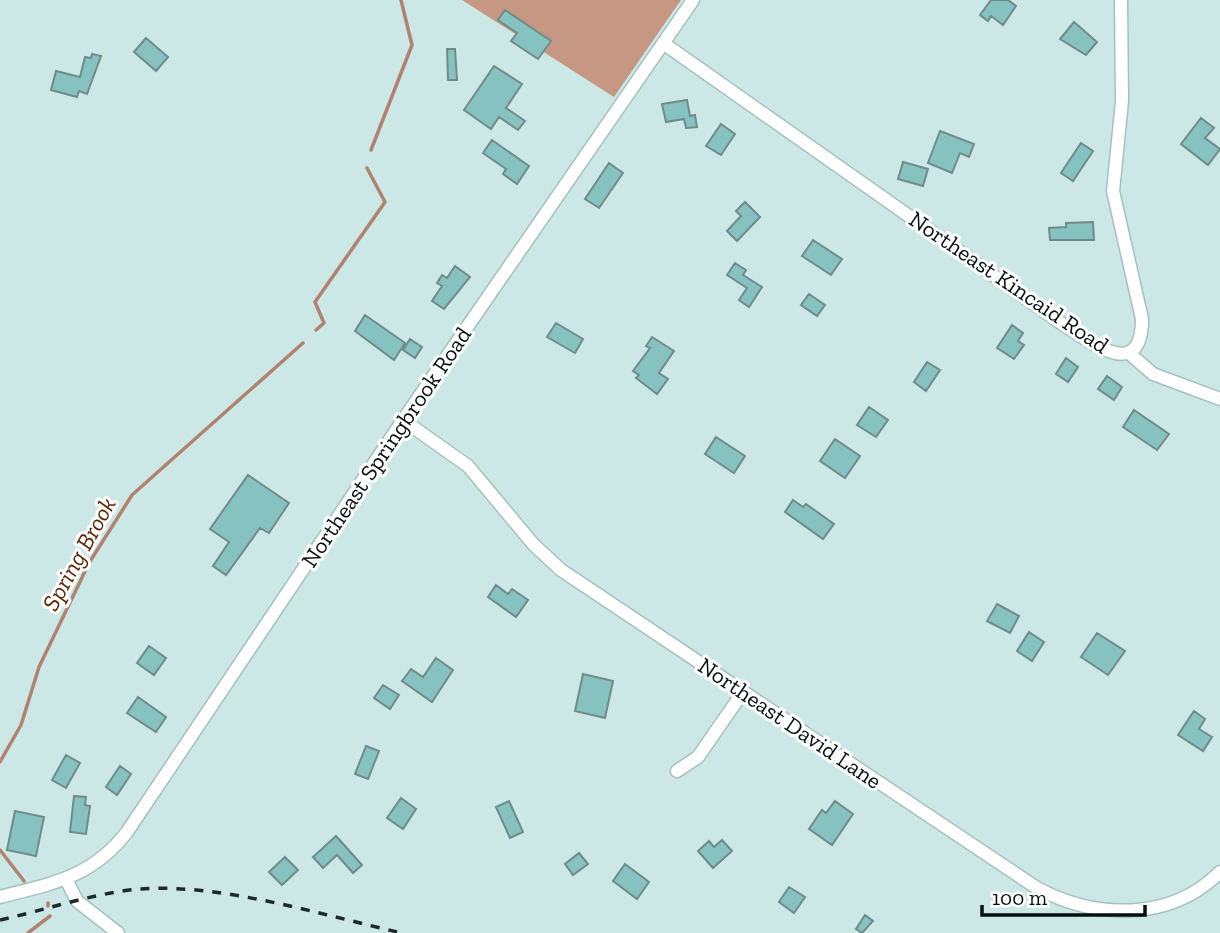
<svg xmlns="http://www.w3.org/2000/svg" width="1220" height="933" font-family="'Zilla Slab',serif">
<rect width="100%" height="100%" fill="#cbe8e7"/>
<!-- forest -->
<path fill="#c69783" d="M462,0h219l-67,97z"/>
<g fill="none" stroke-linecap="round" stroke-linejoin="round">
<!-- stream -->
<path stroke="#b1836f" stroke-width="3.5" d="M371,150l41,-105 -11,-45
M316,330l8,-7 -9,-21 70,-100 -18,-34
M0,762l21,-37 18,-58 50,-104 43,-68 171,-152
M0,850l24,31
M48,903v3
M28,933l22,-17"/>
</g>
<!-- building -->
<path fill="#86c3c0" stroke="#708b8a" stroke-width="2" d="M991,0h17l8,6 -13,19 -12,-9 -3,5 -8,-6z
M505,10l46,31 -13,18 -27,-18 6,-8 -19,-13z
M1074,22l23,20 -11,13 -26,-16z
M146,38l22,19 -12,14 -22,-19z
M447,49h8l2,31h-9z
M92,54l9,2 -14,38 -8,-3 -2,6 -26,-7 5,-19 24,6 5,-20 6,1z
M494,66l28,18 -16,24 19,13 -7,9 -19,-13 -8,12 -27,-19z
M687,100l3,16 5,-1 2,12 -11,1 -2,-9 -18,3 -4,-18z
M1201,118l13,10 -9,10 15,11 -12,16 -27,-21z
M721,124l14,10 -14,21 -15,-9z
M940,131l34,13 -5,13 -9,-4 -8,20 -24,-10z
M492,140l37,26 -12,18 -14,-10 3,-5 -23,-16z
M1081,143l12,8 -20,30 -12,-8z
M903,162l25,7 -5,17 -25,-7z
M609,163l14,10 -24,35 -14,-9z
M745,202l15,15 -23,24 -10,-10 14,-15 -5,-5z
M1093,222l1,18h-44l-1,-12 17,-1v-4z
M813,240l29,19 -11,16 -29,-19z
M735,263l11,7 -3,5 19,12 -13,20 -10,-7 8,-12 -20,-13z
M455,266l15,11 -26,32 -12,-8 10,-15 -5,-3 5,-8 5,3z
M809,294l16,11 -8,11 -16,-11z
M365,315l40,28 -11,17 -39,-29z
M556,323l27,16 -8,14 -28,-16z
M1012,325l11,8 -5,8 6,4 -10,14 -17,-11z
M652,337l22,14 -15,22 9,6 -11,15 -21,-16 3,-3 -6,-4 17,-23 -4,-2z
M410,339l12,8 -7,11 -12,-8z
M1066,358l12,9 -10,15 -12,-8z
M927,362l13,8 -14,21 -12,-9z
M1107,376l15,11 -8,13 -16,-11z
M869,407l19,13 -12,17 -19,-12z
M1134,410l35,24 -12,16 -34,-23z
M716,437l29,19 -11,17 -29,-19z
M835,439l25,17 -15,22 -25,-17z
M248,475l41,28 -20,30 -9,-5 -34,47 -13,-9 16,-24 -19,-13z
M793,500l10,7 3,-3 28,20 -11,15 -38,-27z
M496,585l12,9 4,-5 16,11 -12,17 -28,-20z
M997,604l22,12 -9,17 -23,-12z
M1029,632l15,10 -12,19 -15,-10z
M1097,633l28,18 -17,24 -27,-18z
M149,646l17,12 -12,17 -17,-12z
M436,658l17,12 -21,32 -30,-21 9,-12 12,8z
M583,674l30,7 -8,37 -30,-7z
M383,685l16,10 -9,14 -16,-11z
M138,697l28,20 -10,15 -29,-19z
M1194,711l11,8 -6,10 13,8 -9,14 -25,-16z
M366,746l13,5 -11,28 -13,-5z
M66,755l14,8 -14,25 -14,-8z
M120,766l11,8 -14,21 -11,-8z
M74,796l12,1 -1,8 5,1 -4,28 -16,-2z
M401,798l15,11 -13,20 -16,-11z
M509,801l14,31 -13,6 -14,-31z
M835,801l18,13 -21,31 -23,-16 13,-19 4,3z
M15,811l29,6 -8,39 -29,-6z
M336,836l26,29 -9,8 -16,-18 -14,13 -10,-11z
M722,840l10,11 -19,17 -15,-17 11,-10 5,6z
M579,853l9,11 -15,11 -8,-11z
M285,857l13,13 -16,15 -13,-13z
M625,864l24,18 -12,17 -24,-18z
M789,887l16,10 -11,16 -15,-11z
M865,915l8,6 -11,12 -6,-4z"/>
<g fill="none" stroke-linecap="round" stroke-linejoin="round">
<!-- minor casing -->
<g stroke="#a4c1bf" stroke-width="15">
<path id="minor" d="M663,43l398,280c28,18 81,61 81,-4l-29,-128 9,-90 -1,-101
M1129,353l24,21 67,25
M403,420l65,46 66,79 27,25 476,318c58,31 133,34 183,-16
M677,771l21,-14 45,-65
M66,879l11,22 41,32
M0,897c53,-14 91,-19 127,-65l276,-412 290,-420"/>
</g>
<!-- minor -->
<use href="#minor" stroke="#fff" stroke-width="12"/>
<!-- rail -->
<path stroke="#1e2929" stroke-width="3.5" stroke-dasharray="9 9" stroke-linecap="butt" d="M0,920c46,-10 93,-27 140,-31 81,-6 182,26 262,44"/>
</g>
<g text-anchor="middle" stroke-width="6" stroke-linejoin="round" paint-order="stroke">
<!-- street labels -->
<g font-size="23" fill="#060f0f" stroke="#fff">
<text transform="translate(1009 282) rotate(34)" y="8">Northeast Kincaid Road</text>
<text transform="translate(386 447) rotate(-56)" y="8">Northeast Springbrook Road</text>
<text transform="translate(790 723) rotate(34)" y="8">Northeast David Lane</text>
</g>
<!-- water labels -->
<g font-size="24" font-style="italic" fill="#5d2404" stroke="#fff">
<text transform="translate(79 554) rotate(-61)" y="8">Spring Brook</text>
</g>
</g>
<!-- scale -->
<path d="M982 905v10h163v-10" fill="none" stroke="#060f0f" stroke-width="3.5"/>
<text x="992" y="905" font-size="21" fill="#060f0f" stroke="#ffffff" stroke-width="5" paint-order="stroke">100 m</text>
</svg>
